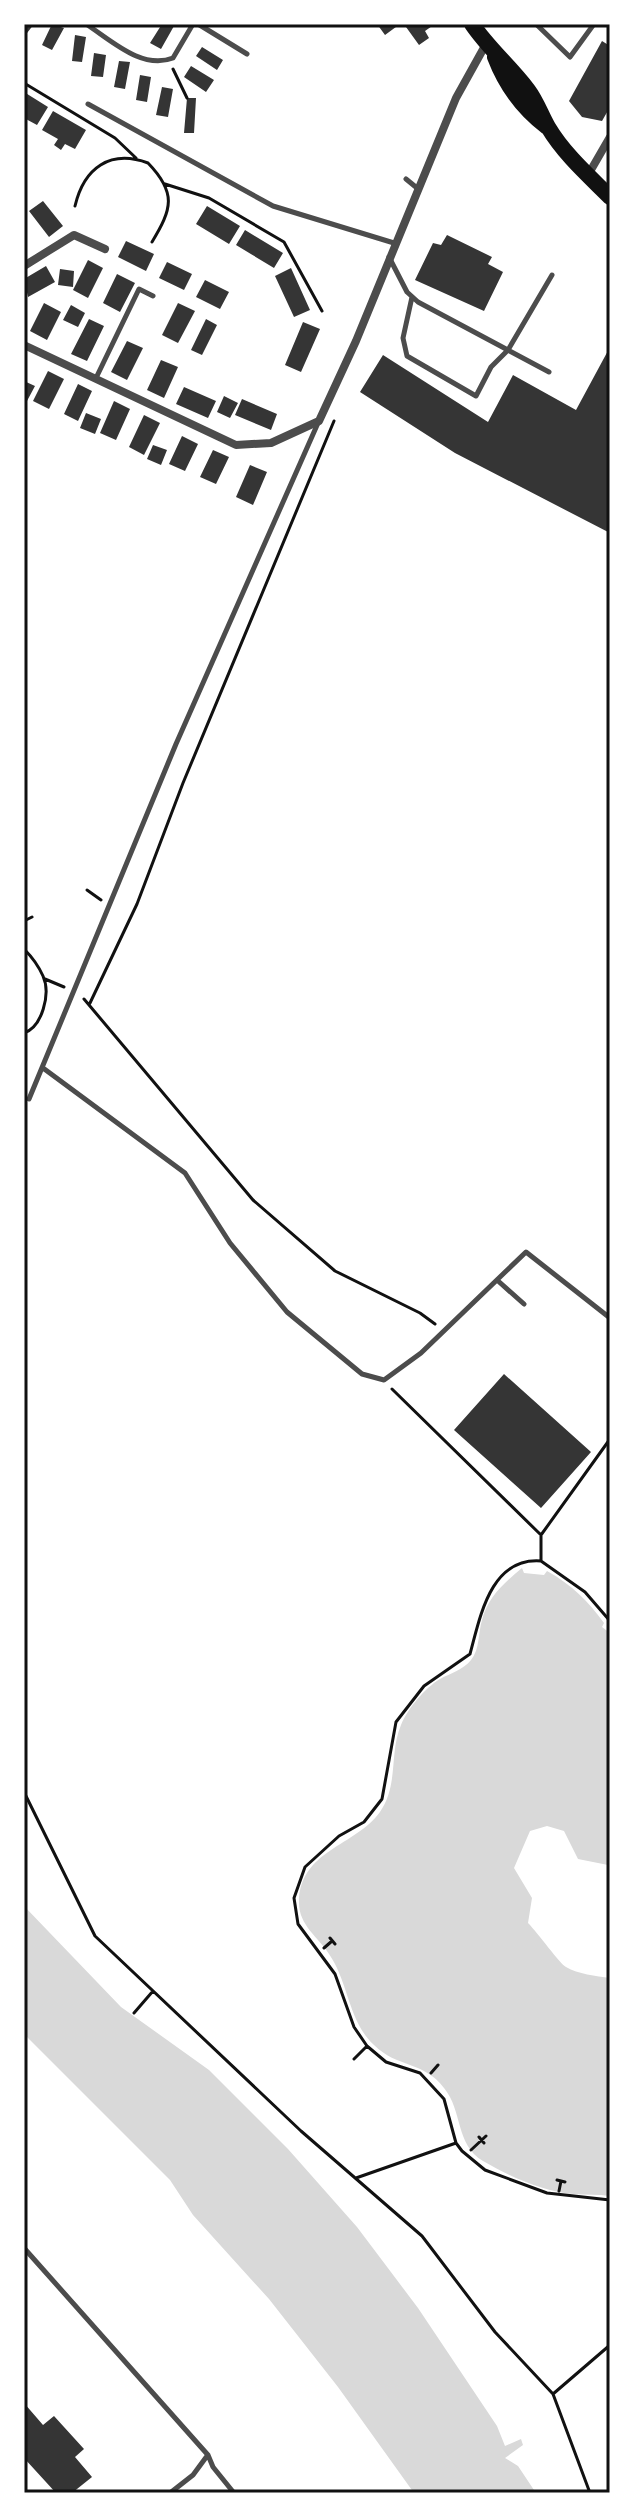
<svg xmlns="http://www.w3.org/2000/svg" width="634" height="2517" font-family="'PT Sans',sans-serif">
<rect width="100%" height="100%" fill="#fff"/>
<!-- water -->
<path fill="#d9d9d9" d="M522,1568l2,5 20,2 3,-4c25,14 41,30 57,52l-2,4 8,6v241l-2,-9 -30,-6 -14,-28 -17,-5 -17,5 -16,37 18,30 -4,25c10,10 32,41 38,44 12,7 30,9 44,11v218c-12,-2 -24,-1 -36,-2 -31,-2 -65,-18 -91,-33 -28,-17 -20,-50 -39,-73 -20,-27 -47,-20 -70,-43 -26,-24 -25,-62 -45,-91 -11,-17 -30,-29 -30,-51 0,-53 57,-57 81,-91 19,-28 9,-59 21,-87 7,-17 24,-37 39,-46 11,-6 23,-9 31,-19 9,-11 7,-27 11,-40 6,-23 22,-37 40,-52z
M24,1906l97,101 88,63 79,79 69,78 61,81 79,118 8,20 16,-7 2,6 -18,13 13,8 18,27h-122l-76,-106 -69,-88 -76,-84 -23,-35 -146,-146z"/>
<!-- building -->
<path fill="#353535" d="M24,24h10l-10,13z
M52,24l12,4 -12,22 -10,-5z
M162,24l12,2 -13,23 -11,-6z
M377,24h23l-15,11z
M411,24h24l-10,7 4,7 -10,7 -13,-18z
M75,35l11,2 -4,25 -10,-1z
M602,41l8,5v61l-8,14 -20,-4 -13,-16z
M202,47l21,13 -6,10 -21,-14z
M94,53l12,2 -3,22 -12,-1z
M119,61l11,1 -5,27 -11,-2z
M191,66l23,14 -8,12 -22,-15z
M140,75l11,2 -4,25 -11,-2z
M162,87l11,2 -5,28 -12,-2z
M24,92l24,15 -11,18 -13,-7z
M187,98h9l-2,35h-10z
M53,111l33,19 -11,19 -10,-5 -4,6 -7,-5 4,-6 -16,-9z
M43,201l20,25 -14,11 -20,-26z
M207,206l33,20 -11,18 -33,-20z
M245,230l38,23 -9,15 -38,-23z
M447,235l45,22 -4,7 15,8 -19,39 -69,-31 18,-37 8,2z
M126,241l28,13 -8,17 -28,-14z
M88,260l15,8 -15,30 -15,-8z
M167,262l25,12 -8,16 -25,-12z
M46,266l9,16 -27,15 -4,-18z
M291,268l19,42 -16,7 -19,-41z
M60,269l14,2 -1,16 -15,-2z
M117,274l18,9 -15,29 -17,-9z
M205,280l24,12 -9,17 -24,-12z
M44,303l17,9 -14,28 -17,-9z
M178,303l17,8 -17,32 -16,-8z
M71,305l14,8 -7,14 -15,-7z
M89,319l15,7 -17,35 -16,-7z
M206,319l11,6 -15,30 -11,-5z
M303,322l17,7 -19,43 -16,-7z
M127,341l16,7 -16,32 -16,-8z
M610,347v186l-155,-80 -95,-61 23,-37 105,67 25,-47 63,35z
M161,360l17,7 -14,31 -17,-8z
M48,371l16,8 -15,30 -16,-8z
M24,381l11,5 -8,15 -3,-1z
M78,384l14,7 -14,30 -14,-7z
M184,387l32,14 -8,17 -32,-14z
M224,396l14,7 -8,15 -13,-6z
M242,399l35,15 -6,16 -36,-15z
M114,401l16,8 -14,31 -16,-7z
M86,413l15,6 -6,15 -15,-6z
M144,415l16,8 -16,32 -15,-8z
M182,436l16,8 -13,27 -16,-7z
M153,445l14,5 -6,15 -14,-6z
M213,450l16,7 -13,27 -16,-7z
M250,465l17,7 -14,33 -17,-8z
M504,1374l87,78 -50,56 -87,-78z
M24,2403l19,22 11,-9 30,33 -9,8 17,20 -20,16h-16l-32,-35z"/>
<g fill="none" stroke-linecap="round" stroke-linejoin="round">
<!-- path -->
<path stroke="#111" stroke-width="3" d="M173,69l14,29
M24,83l91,55 21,20
M165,184l44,14 75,44 38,69
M75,206c9,-38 35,-57 73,-43 29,30 24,46 4,79
M87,890l14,10
M24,921l8,-4
M24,949c7,7 15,18 19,27 8,18 -1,51 -19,57
M45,979l19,8
M84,999l169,201 82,71 85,42 15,11
M90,1003l47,-99 46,-121 151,-362
M392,1389l149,146v26c-51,-4 -61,57 -71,93l-46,32 -28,36 -14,77 -18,23 -25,14 -34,31 -11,31 4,26 37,50 19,53 13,19 19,16 34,11 24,26 12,44 6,8 23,19 62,23 63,7
M541,1535l69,-96
M541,1561l44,31 25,29
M24,1792l71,144 206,195 121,105 73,96 58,62 37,99
M330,1938l5,6
M324,1948l8,-7
M134,2013l19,-22
M354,2059l13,-13
M431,2073l7,-8
M479,2137l5,6
M471,2150l15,-14
M356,2178l100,-35
M557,2180l8,2
M559,2191l2,-10
M553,2394l57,-49"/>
<!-- service -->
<path stroke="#4c4c4c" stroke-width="5" d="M86,24c26,17 56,46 87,34l20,-34
M198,24l49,30
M536,24l34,33 24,-33
M88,104l185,102 121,37
M406,179l11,9
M389,257l18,35 11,10 131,70
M412,297l-9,41 4,18 69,40 15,-29 17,-17 44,-75
M96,378l43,-89 14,7
M43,1068l142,105 45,70 57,69 75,62 22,6 37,-27 105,-101 84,66
M29,1099l147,-355 142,-321
M497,1280l27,24
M24,2248l184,207 5,12 21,26
M170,2493l23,-18 14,-19"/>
<!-- minor -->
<path stroke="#4c4c4c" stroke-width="8" d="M588,175l22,-38
M24,266l50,-31 31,14
M24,345l212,100 35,-2 48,-22 37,-80 100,-243 30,-54"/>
<!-- primary -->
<path stroke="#111" stroke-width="16" d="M472,24c17,25 38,42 56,66 9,12 13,25 20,37 16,27 41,49 62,70
M495,57c11,29 27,51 52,70"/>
</g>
<!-- border -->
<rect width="634" height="2517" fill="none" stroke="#ffffff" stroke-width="52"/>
<rect x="26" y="26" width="582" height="2465" fill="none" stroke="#111" stroke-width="3"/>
</svg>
